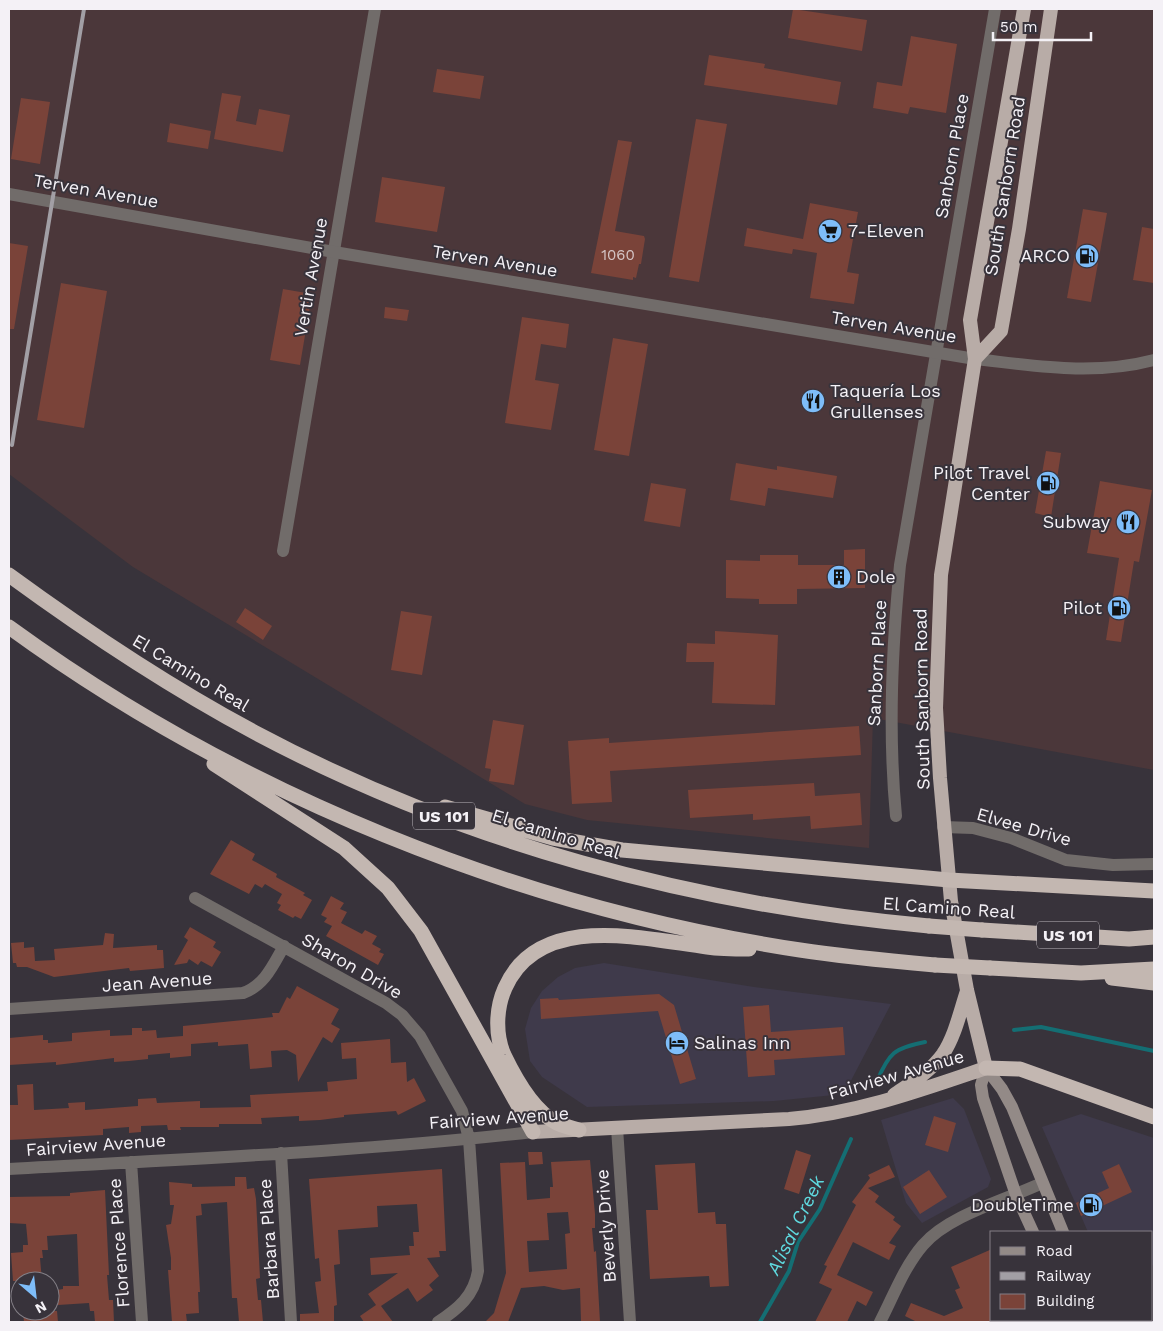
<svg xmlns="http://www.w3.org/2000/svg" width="1163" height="1331" font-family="'Work Sans',sans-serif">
<rect width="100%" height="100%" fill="#38333b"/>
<!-- commercial -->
<path fill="#3f3a4b" d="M604,963l150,24 137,17 -47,90 -70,7 -187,6 -45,-30 -12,-16 -5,-32 6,-21 11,-17 16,-14 17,-9z
M953,1098l11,11 27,70 -3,8 -66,36 -16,-20 -25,-83z
M1081,1114l73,24v125l-2,3v-34h-64l-46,-105z"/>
<!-- industrial -->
<path fill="#4b373a" d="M9,9h1145v761l-281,-52 -4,130 -282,-28 -62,-16 -392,-237 -124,-93z"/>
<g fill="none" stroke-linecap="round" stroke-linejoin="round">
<!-- stream -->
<path stroke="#146e73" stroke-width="4" d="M1014,1030l27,-3 113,24
M877,1081c12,-28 17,-33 48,-39
M760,1322l29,-51 9,-29 22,-33 31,-70"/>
</g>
<!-- building -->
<path fill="#7a4339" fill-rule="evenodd" d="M793,9l74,11 -5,31 -74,-13z
M911,36l46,8 -11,69 -36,-6 -2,7 -35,-6 4,-26 25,4z
M709,55l56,9 -1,4 77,14 -4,23 -133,-20z
M437,69l47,7 -4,23 -47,-7z
M222,93l19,3 -5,25 20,4 3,-16 31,6 -7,37 -69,-13z
M21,98l29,4 -10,62 -29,-5z
M696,119l31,5 -28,158 -30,-5z
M170,123l41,8 -3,18 -41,-7z
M618,140l14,2 -17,89 29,5 1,3 -4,25h-2l-3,14 -3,-1v3l-42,-7z
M382,177l63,10 -8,45 -62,-10z
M810,203l48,9 -11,60 12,2 -5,30 -44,-6 7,-45 -24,-4 -1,5 -48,-8 3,-18 56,11z
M1083,209l24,4 -16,89 -24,-4z
M1142,227l12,2v54l-21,-3z
M9,243l19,3 -14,83h-5z
M61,283l46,8 -23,137 -47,-8z
M283,289l29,5 -12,71 -30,-5z
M385,307l24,3 -2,11 -23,-3z
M522,317l47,7 -3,24 -25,-4 -6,36 24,4 -8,46 -46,-7z
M613,338l35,6 -19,112 -35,-6z
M1046,451l15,2 -10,64 -16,-4z
M736,463l41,7v-4l60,10 -4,22 -65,-10 -3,18 -35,-6z
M1100,481l52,9 -13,72 -5,-1 -13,81 -15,-2 13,-82 -32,-5z
M651,483l35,6 -6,38 -36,-6z
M865,549v39l-68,1v15h-38v-5l-33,-1v-38l34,1v-6h38v10h46v-15z
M245,608l27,18 -9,14 -27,-18z
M401,611l31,5 -10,59 -31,-5z
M715,631l63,4 -3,70 -63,-2 2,-41h-28l1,-19 28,1z
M493,720l31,5 -10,60 -25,-4 2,-12 -6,-1z
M859,726l2,29 -251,16 2,31 -40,2 -4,-63 41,-3v5z
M814,783l1,13 45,-3 2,32 -51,4 -1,-13 -57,4v-6l-63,4 -2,-28z
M231,840l24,14 -3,6 25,14 -1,3 29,16 -2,2 9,5 -11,19 -6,-3 -2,2 -15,-8 3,-5 -4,-2 5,-9 -17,-10 -3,4 -7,-4 -6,10 -39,-20z
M331,896l13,7 -4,6 7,3 -6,11 21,11 3,-4 12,6 -5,8 9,5 -2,3 5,2 -6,11 -52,-29 6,-10 -8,-4 3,-4 -6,-3z
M190,927l26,15 -3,5 8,5 -9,15 -11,-6 -3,4 -9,-6 -2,4 -13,2 14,-25 -4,-3z
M105,933l9,1 -1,14 44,-3v5h6l1,18 -34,3 -1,-3 -75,9 -27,-10h-10l-1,-4h-3l-2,-20 13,-1v6l10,-1 1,14 20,-1 -1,-11 49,-4z
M297,986l42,23 -8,15 9,5 -8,14 -9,-6 -25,45 -2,-27 -9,-5 -16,1 1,16 -22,2 -2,-25 -30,2v-4l-27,2v12l-21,2v-5l-22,2v4l-19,2 -15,1v-4l-58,7v-3l-47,3v-27l34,-3v5h5v3l24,-2v-8l38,-3v6l22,-1v-7h10v3l14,-1 1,8 26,-2v-10l90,-9 -1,-4h7l8,-16 3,2z
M659,994l15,11 22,74 -16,5 -22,-73 -117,8 -1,-20 18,-1 1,2z
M769,1005l2,27 72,-5 2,28 -71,5 1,15 -27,2 -5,-70z
M390,1039l1,24 15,-1 1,20 7,-4 12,23 -28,14 -2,-4 -52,4v2l-24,3 -21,1v-5l-38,2 1,6h-43v3h-39l1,3h-13l-1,-5 -26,1v6l-12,1v-6l-26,2v6l-94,5v-35h9l-1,-20 16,-1 1,26 35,-2 -1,-5 17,-1v8l53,-4v-7l18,-1 1,5 43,-2v7l51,-1 -1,-12 78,-4 -1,-9 30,-3 -1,-21 -14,1 -1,-16z
M934,1116l22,7 -8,29 -23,-7z
M796,1150l15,5 -12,39 -15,-5z
M528,1152h14l1,12 -14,1z
M590,1160l5,54v14h-3l2,24 2,-1 4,71h-19l-1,-34 -17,2 -19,-4 -23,2 -13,34h-23l9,-9 12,-40 -6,-110 25,-1 2,38 23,-2v-11h3l-2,-25zM568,1212l2,21 -5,1 2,35 -38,3 -2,-31 22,-1 -2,-27z
M695,1163l3,50 17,-1 1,12h10l3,62 -19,1 -1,-11 -59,3 -4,-69h12l-3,-45z
M1119,1164l13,28 -51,24 -5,-13 33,-15 -7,-16z
M889,1165l6,12 -27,11 11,8 -4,6 20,15 -2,3 8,6 -12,17 7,3 -7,14 -36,-18 -16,33 36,17 -7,14 -9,-5 -10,21h-32l17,-33 -13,-6 8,-17 -3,-1 32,-60 -4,-3 18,-24 -2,-3z
M442,1169l4,82h-7l1,6 -13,1 12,18 -10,9 4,5 -16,12 -9,-14 -27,18 12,16h-29l-4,-6 16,-11 -8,-11 30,-21 -27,2 -1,-17 40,-3 -1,-9h5l-1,-14h6l-2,-28 -40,2 1,21 -40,3 2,34 -6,1 3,40 -3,1v16h-34v-8l19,-1 -4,-31 6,-1 -2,-23 -4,1 -6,-80z
M929,1170l18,27 -27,17 -17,-27z
M235,1177h11l1,12 7,-1 2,11 4,79 -4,1 2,21h3l2,22h-24l-2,-24h-5l-5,-96 -26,2 1,11 -6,1 4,76h-2l1,21 -13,1 1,8h-15l-4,-52h3v-12l-5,-33 5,-1 3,-19h-4l-1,-23 23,2v3l43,-1z
M105,1190l4,85h-2l2,25h4l1,22h-19l-1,-11h-4l-1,-8 -31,2 -1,-15 6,-1v-3h16l-2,-52 -30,2 1,14h-6l1,8h-3l2,23h-29l-2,-28 12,-1v-7h5l-2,-21 -17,-1v-26l61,-1v-3z
M992,1249v73h-75l-12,-6 6,-13 33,13 19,-8 -8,-18 5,-2 -9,-21z
M23,1311h34l1,11h-34z"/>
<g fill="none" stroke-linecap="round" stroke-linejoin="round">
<!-- minor -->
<path stroke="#716c6a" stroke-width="12" d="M283,551l92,-542
M896,816c-8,-84 -4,-167 4,-251l95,-556
M943,827l30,1 38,10 55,22 47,5 41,-1
M195,898l191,105 16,12 18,21 42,75 7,28 9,132c-4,25 -20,38 -40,51
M9,1009l234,-16c22,-8 30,-28 41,-47
M617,1128l13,194
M281,1153l10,169
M131,1162l11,160
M9,1169c174,-10 350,-17 524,-37
M880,1322c13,-25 24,-55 43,-77 26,-30 83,-45 119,-62"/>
<!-- tertiary -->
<path stroke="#716c6a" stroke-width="12" d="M9,194l325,58 641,107c62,7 118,17 179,1"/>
<!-- secondary -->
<path stroke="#938a87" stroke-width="12" d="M986,1068l16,21 10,18 51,125
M986,1068l-5,17 2,13 33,97 17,37
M1072,1320l1,2
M1102,1320l1,2"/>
<!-- trunk -->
<path stroke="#b8aca7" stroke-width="14" d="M975,359l26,-28 18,-102 32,-220
M894,1095c17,-12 37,-24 49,-41 12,-18 17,-42 24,-63
M533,1132l256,-13c69,-6 132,-29 197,-51l-19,-78 -16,-89 -11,-123 -4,-70 5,-133 34,-216 -5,-39 54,-311"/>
<!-- motorway -->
<path stroke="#c3b7b1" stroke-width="15" d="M9,575c78,57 159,111 245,157 208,111 440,173 675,194
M9,627c231,168 509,280 791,323 45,7 90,11 135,15
M214,764l130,84 44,40 33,43 112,201
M445,807l108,31 69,12 327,30 205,11
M982,930l147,9 25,-2
M990,968l91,5 73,-4
M1112,978l42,5
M986,1068l34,1 134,48
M579,1130c-8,-2 -15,-4 -22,-7 -24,-12 -42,-45 -53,-68 -9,-20 -8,-47 1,-67 34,-77 138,-49 202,-41 14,2 28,2 42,2"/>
<!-- rail -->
<path stroke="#a29fa5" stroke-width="4" d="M12,445l72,-436"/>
<!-- motorway-bridge -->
<path stroke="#c3b7b1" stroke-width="15" d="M929,926l53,4
M935,965l55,3"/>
</g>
<!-- icons -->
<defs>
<g id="supermarket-disc" transform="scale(1.25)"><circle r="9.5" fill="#7ebdf9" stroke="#38333b"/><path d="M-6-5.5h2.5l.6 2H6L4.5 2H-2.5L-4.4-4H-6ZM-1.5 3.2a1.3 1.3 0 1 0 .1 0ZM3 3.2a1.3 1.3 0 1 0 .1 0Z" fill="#111"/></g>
<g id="fuel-disc" transform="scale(1.25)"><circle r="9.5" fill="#7ebdf9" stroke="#38333b"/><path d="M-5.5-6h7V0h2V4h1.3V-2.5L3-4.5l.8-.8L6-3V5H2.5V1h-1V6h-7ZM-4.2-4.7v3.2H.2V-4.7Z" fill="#111"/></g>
<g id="restaurant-disc" transform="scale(1.25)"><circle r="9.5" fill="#7ebdf9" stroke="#38333b"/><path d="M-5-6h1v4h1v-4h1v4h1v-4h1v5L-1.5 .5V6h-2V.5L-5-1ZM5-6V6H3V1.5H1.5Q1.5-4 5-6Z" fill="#111"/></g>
<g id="building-disc" transform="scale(1.25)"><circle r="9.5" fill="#7ebdf9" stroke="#38333b"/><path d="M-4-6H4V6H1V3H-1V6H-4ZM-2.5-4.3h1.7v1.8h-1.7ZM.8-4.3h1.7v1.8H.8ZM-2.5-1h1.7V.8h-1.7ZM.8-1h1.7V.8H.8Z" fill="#111"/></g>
<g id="hotel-disc" transform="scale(1.25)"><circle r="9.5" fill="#7ebdf9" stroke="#38333b"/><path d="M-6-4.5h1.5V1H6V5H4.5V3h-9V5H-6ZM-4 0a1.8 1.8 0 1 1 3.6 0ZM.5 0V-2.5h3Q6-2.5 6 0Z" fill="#111"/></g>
</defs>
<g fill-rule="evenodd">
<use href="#supermarket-disc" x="830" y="231"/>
<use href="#fuel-disc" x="1087" y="256"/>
<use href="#restaurant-disc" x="813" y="401"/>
<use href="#fuel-disc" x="1048" y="483"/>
<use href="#restaurant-disc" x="1128" y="522"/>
<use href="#building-disc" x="839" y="577"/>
<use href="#fuel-disc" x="1119" y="608"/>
<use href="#hotel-disc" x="677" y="1043"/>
<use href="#fuel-disc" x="1091" y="1205"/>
</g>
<g text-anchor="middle" stroke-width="4" stroke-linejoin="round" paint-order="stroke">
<!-- number labels -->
<g font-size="15" fill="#d6c6c7">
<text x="618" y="260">1060</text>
</g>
<!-- shield labels -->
<g fill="#38333b" stroke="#bcb8be" stroke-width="1">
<rect x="413" y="802.5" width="62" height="27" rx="4"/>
<rect x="1037" y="921.5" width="62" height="27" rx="4"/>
</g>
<g font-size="16" font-weight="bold" fill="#f4f1f6">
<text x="444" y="822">US 101</text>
<text x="1068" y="941">US 101</text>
</g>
<!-- street labels -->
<g font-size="18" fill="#f4f1f6" stroke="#38333b">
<text transform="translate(952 156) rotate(-80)" y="6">Sanborn Place</text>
<text transform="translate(1005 186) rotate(-81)" y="6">South Sanborn Road</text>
<text transform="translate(96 191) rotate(10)" y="6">Terven Avenue</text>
<text transform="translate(495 261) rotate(9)" y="6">Terven Avenue</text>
<text transform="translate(311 277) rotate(-80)" y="6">Vertin Avenue</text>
<text transform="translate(894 327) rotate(9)" y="6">Terven Avenue</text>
<text transform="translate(877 663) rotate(-87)" y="6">Sanborn Place</text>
<text transform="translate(191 673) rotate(31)" y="6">El Camino Real</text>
<text transform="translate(922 699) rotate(-91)" y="6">South Sanborn Road</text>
<text transform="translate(1024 827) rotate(16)" y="6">Elvee Drive</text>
<text transform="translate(556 834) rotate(17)" y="6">El Camino Real</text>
<text transform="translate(949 908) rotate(4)" y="6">El Camino Real</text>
<text transform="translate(352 966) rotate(30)" y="6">Sharon Drive</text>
<text transform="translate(157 982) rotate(-4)" y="6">Jean Avenue</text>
<text transform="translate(896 1075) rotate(-16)" y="6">Fairview Avenue</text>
<text transform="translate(499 1118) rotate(-4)" y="6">Fairview Avenue</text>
<text transform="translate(96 1145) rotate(-4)" y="6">Fairview Avenue</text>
<text transform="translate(606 1226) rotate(-94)" y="6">Beverly Drive</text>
<text transform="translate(269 1239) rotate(-94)" y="6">Barbara Place</text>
<text transform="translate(119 1243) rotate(-94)" y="6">Florence Place</text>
</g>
<!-- poi labels -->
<g font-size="18" fill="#f4f1f6" stroke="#38333b" text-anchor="end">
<text x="848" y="237" text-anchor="start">7-Eleven</text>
<text x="1070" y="262">ARCO</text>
<text x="830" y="397" text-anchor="start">Taquería Los<tspan x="830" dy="21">Grullenses</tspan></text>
<text x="1030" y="479">Pilot Travel<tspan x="1030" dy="21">Center</tspan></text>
<text x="1110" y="528">Subway</text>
<text x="856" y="583" text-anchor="start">Dole</text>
<text x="1102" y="614">Pilot</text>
<text x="694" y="1049" text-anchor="start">Salinas Inn</text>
<text x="1074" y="1211">DoubleTime</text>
</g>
<!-- water labels -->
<g font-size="19" font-style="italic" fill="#5fd9df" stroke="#38333b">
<text transform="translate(795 1225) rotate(-64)" y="7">Alisal Creek</text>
</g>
</g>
<!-- border -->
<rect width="1163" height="1331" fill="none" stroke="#f4f1f6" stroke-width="20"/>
<!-- legend -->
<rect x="990" y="1231" width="162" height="90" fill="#38333b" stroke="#837f86"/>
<rect x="1000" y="1247" width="25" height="8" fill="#938a87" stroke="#837f86"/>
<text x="1036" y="1256" font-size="15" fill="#f4f1f6">Road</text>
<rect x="1000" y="1272" width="25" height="8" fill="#a29fa5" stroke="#837f86"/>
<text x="1036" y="1281" font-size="15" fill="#f4f1f6">Railway</text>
<rect x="1000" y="1294" width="25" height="15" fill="#7a4339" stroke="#837f86"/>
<text x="1036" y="1306" font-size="15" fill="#f4f1f6">Building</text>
<!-- north arrow -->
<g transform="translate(35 1296) rotate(152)"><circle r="24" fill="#38333b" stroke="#837f86"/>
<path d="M0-4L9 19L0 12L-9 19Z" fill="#7ebdf9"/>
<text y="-8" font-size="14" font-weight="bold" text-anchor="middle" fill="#f4f1f6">N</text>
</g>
<!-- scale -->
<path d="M993 32v8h98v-8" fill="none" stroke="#f4f1f6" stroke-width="2.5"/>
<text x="1000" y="32" font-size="15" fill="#f4f1f6" stroke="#38333b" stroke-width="4" paint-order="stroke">50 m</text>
</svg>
